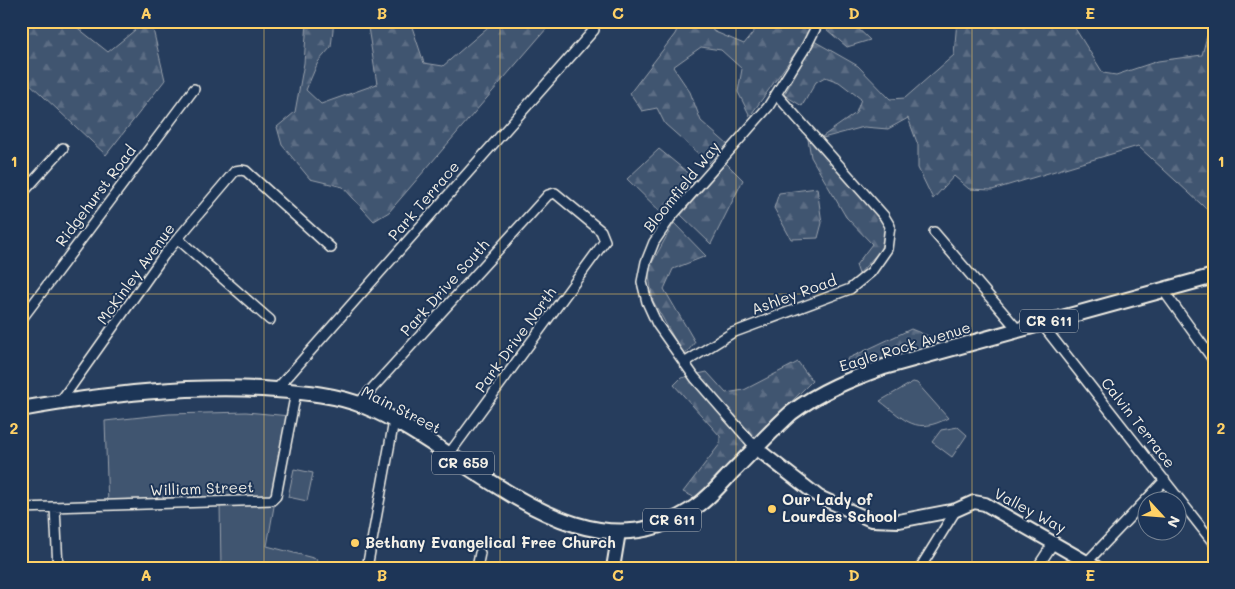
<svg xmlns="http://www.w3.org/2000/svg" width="1235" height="589" font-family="Mali,sans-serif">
<defs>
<pattern id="forest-firs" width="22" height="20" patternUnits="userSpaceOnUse" patternTransform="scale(1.25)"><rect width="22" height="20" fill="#40546f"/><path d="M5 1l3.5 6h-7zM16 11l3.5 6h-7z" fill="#5c6d84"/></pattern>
</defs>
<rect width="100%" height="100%" fill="#263d5d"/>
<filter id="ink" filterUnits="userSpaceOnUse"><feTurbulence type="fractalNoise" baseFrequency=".02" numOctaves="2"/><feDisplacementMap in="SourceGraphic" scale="10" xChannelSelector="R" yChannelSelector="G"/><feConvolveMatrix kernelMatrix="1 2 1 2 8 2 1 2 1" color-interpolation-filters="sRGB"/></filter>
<g filter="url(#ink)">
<!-- green -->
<path fill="#40546f" stroke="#9aa2ac" d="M913,382l4,1 31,35c-32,17 -42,3 -68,-17z
M246,412l44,4 -23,130 50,13 -2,9h-94l-1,-65 -112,3 -3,-85 64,-7z
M958,427l9,8 -15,22 -20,-15 9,-12z
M294,469l19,4 -6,28 -19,-4z"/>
<!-- forest -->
<path fill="url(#forest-firs)" stroke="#9aa2ac" d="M21,21h48l39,31 38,-31h5l14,59 -59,75 -79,-74h-6z
M307,21h27l-3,26 -13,15 -12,28 15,14 56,-20 -10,-63h43l14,42 19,3 52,-45h58l-164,191 -15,9 -31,-34 -33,-8 -28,-34 -5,-18 18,-15 9,-49z
M681,21h31l1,10 31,13 18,-23h53l1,3 -66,92 -12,-24 4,-23 -21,-19 -20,-3 -28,20 17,25 11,29 27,24 -19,18 -44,-39 -8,-16 -15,3 -12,-18 45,-59z
M829,21h21l20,19 -23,7 -21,-18z
M957,21h117l-1,4 30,48 13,2 42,-14 44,-6 5,-19 7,-6v186l-76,-70 -146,44 -23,-1 -15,-13 -21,23 -15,-31v-23l-10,-27 -20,11 -24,-2 -45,12 37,-26 5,-14 -22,-17 -14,-5 -9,5 -14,24 -18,-11 30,-54 44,25 32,33 15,-1 49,-43z
M807,133l78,93 -4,23 -22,25 -3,-9 16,-21 -26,-27 -35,-60z
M659,149l39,32 -32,36 -39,-38z
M726,163l17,17 -32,64 -30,-29z
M817,188l5,35 -4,15 -27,1 -17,-31 5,-15z
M674,223l32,33 -33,13 -9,20 31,53 -11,14 -31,-55 -5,-31z
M911,329l32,13 -93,32 -3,-15z
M798,362l14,19 -116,117 -13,-6 37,-48v-8l-46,-51 7,-7 26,-6 19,21 18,-3z"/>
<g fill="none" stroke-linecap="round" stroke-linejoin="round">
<!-- street casing -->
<g stroke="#f4f1e8" stroke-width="12">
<path id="street" d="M21,195l42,-47
M934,232l84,98
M178,239l92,81
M1163,290l51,71
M21,320l173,-231
M1041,323l171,218
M684,363l48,-30 118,-44 21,-17 16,-23 3,-23 -6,-10 -108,-122
M276,390l318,-360
M60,402l104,-147 71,-84 6,-1 5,1 85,77
M358,404l190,-209 7,-2 46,38 4,10 -156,213
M756,448l-61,-70 -38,-54 -10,-22 -5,-20 4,-20 8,-20 17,-25 97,-110 39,-62 12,-24
M55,507l3,61
M21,508l251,-8 4,-4 20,-104
M1087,562l78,-82
M367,568l27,-147
M477,568l3,-15
M920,568l36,-58
M1037,568l17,-26"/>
</g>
<!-- secondary casing -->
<g stroke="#f4f1e8" stroke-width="16">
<path id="secondary" d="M756,448l63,49 52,23 28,1 57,-11 18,-8 11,2 112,64
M613,568l6,-36"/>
</g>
<!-- primary casing -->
<g stroke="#f4f1e8" stroke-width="18">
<path id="primary" d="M21,409c84,-15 170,-25 255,-19 29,2 61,5 88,16 103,41 216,183 333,100 13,-9 23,-21 34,-33 20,-20 39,-41 60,-60 29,-22 60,-34 93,-46l330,-91"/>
</g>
<!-- street -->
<use href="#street" stroke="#1d3557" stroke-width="9"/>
<!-- secondary -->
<use href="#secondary" stroke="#1d3557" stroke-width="12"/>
<!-- primary -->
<use href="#primary" stroke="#1d3557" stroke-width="14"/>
</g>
</g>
<!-- grid -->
<path fill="none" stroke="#ffd166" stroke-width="1" stroke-opacity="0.55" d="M264,21v547M500,21v547M736,21v547M972,21v547M21,294h1193"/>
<!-- markers -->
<g fill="#ffd166" stroke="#1d3557" stroke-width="2">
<circle cx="772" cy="509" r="5"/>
<circle cx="355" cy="543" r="5"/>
</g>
<g text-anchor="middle" stroke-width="4" stroke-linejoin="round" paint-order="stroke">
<!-- shield labels -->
<g fill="#1d3557" stroke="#b4b9bc" stroke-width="1">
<rect x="1020" y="309.5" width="58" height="23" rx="4"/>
<rect x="432" y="451.5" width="62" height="23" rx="4"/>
<rect x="643" y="508.5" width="58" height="23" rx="4"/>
</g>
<g font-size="14" font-weight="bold" fill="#f4f1e8">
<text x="1049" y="326">CR 611</text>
<text x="463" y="468">CR 659</text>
<text x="672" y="525">CR 611</text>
</g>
<!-- street labels -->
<g font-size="15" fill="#f4f1e8" stroke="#1d3557">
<text transform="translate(682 187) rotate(-51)" y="5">Bloomfield Way</text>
<text transform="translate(96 196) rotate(-53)" y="5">Ridgehurst Road</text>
<text transform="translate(424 201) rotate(-49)" y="5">Park Terrace</text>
<text transform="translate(136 274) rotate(-54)" y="5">McKinley Avenue</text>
<text transform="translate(445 288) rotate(-48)" y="5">Park Drive South</text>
<text transform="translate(794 295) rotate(-20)" y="5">Ashley Road</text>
<text transform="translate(516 340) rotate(-54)" y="5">Park Drive North</text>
<text transform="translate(905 347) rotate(-17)" y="5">Eagle Rock Avenue</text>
<text transform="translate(401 410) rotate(27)" y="5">Main Street</text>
<text transform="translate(1138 423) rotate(52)" y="5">Calvin Terrace</text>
<text transform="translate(202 489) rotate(-2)" y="5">William Street</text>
<text transform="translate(1030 511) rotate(28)" y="5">Valley Way</text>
</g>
<!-- poi labels -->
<g font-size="15" font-weight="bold" fill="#f4f1e8" stroke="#1d3557" text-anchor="start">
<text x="782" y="505">Our Lady of<tspan x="782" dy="17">Lourdes School</tspan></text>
<text x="365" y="548">Bethany Evangelical Free Church</text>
</g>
</g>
<!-- margin -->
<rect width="1235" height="589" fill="none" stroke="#1d3557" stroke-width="55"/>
<!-- north arrow -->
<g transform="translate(1162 516) rotate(116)"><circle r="24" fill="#1d3557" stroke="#738091"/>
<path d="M0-4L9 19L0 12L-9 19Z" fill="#ffd166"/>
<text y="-8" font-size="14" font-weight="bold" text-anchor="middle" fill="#f4f1e8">N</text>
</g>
<rect x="28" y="28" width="1180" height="534" fill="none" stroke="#ffd166" stroke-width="2"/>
<g font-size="16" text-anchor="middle" font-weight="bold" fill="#ffd166">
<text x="146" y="19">A</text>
<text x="382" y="19">B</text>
<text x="618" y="19">C</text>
<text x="854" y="19">D</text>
<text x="1090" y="19">E</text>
<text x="14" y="167">1</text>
<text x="1221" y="167">1</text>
<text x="14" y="434">2</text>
<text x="1221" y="434">2</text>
<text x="146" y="581">A</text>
<text x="382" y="581">B</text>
<text x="618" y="581">C</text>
<text x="854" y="581">D</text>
<text x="1090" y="581">E</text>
</g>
</svg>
